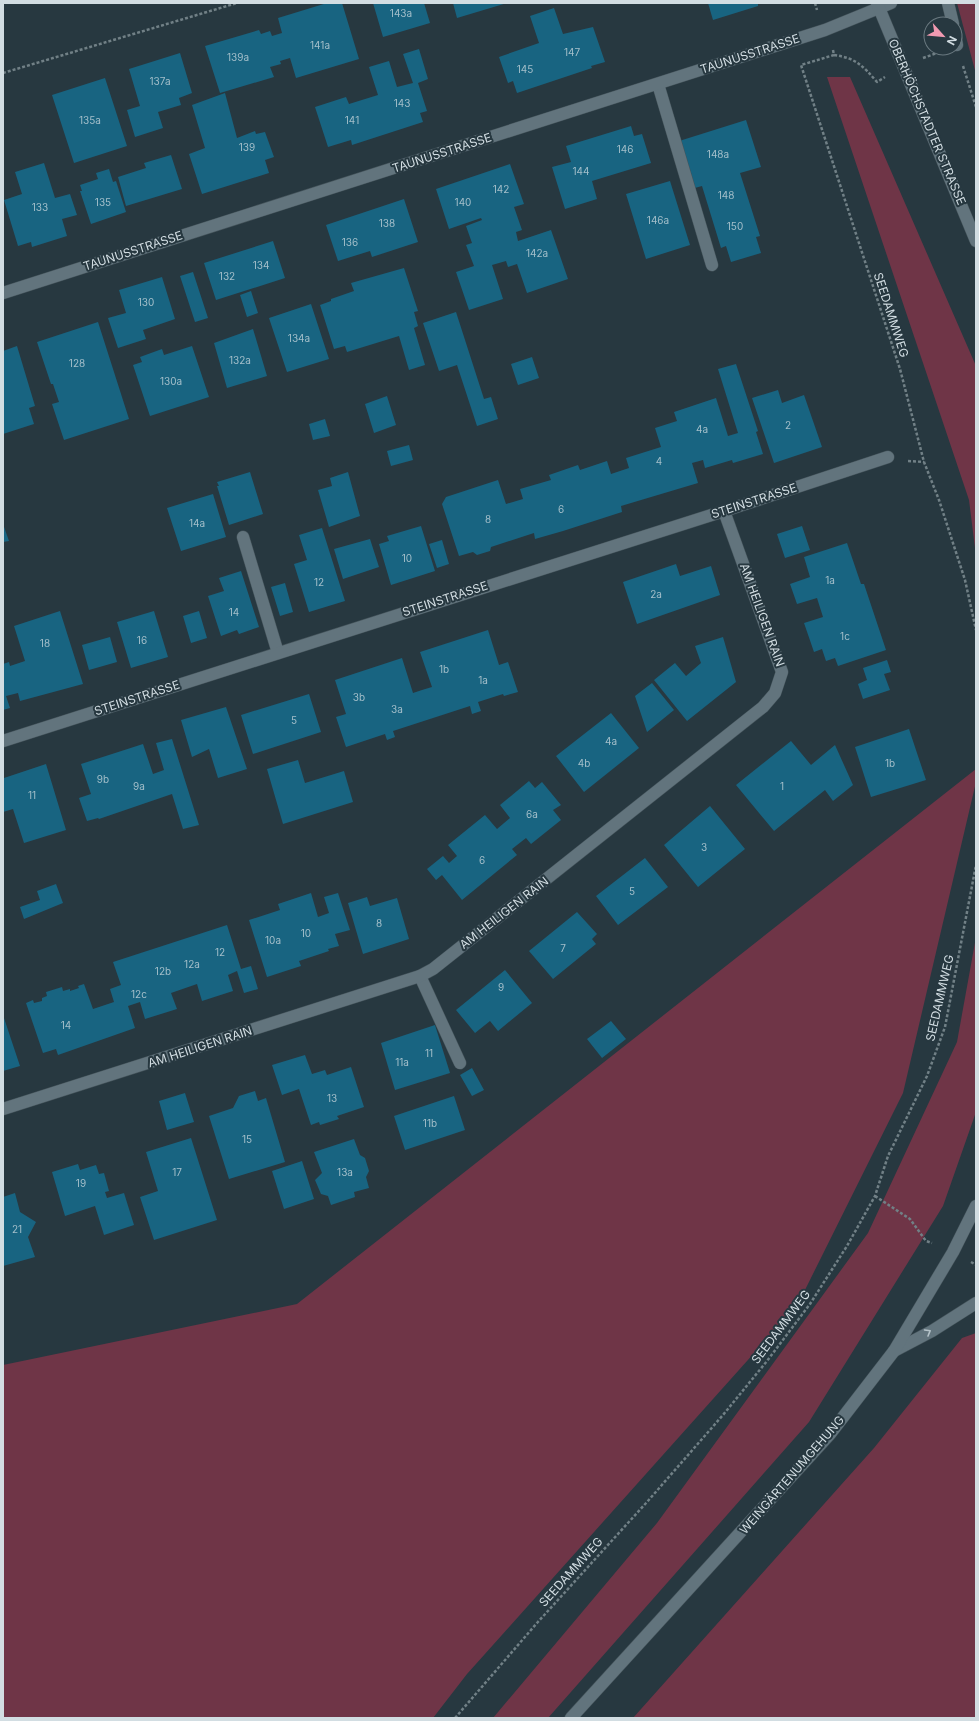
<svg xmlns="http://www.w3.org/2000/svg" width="979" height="1721" font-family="Inter,sans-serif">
<rect width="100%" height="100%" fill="#273840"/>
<!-- green -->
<path fill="#6f3547" d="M957,3h19v71z
M827,77h23l126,289v190l-7,-56z
M976,769v13l-73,311 -105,211 -331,370 -34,44h-430v-353l294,-61z
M976,937v175l-33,94 -134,216 -261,296h-55l164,-195 211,-290 89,-191z
M976,1333v385h-343l241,-270 88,-110z"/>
<!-- building -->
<path fill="#186481" d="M327,3h15l17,56 -63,19 -6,-20 -10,3 1,3 -11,3 4,10 -54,16 -15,-47 54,-16 2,4 9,-3 2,5 10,-3 -4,-15z
M373,3h51l6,20 -47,14z
M453,3h54l-50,15z
M708,3h50v3l-45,14z
M554,8l9,26 30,-7 12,35 -14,4 1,2 -75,25 -4,-12 -5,2 -9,-26 40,-14 -9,-27z
M419,49l9,30 -10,4 9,28 -7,2 3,9 -71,23 -1,-5 -23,7 -13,-40 31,-10 3,7 29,-9 -9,-28 20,-6 8,26 16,-4 -10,-29z
M180,53l12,40 -13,5 2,7 -23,7 5,16 -28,9 -8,-27 13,-4 -11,-37z
M105,78l22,68 -53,17 -22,-68z
M225,93l12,45 18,-7 1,3 9,-2 9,25 -9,3 4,13 -67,21 -13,-40 16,-6 -13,-43z
M746,120l15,47 -21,6 20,63 -4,1 5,16 -30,9 -5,-16 -5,2 -19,-62 -11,3 -15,-47z
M631,126l3,10 8,-2 9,29 -59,18 5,18 -32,10 -13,-42 19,-5 -5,-16z
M171,155l11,34 -56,17 -8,-29 28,-9 -2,-5z
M44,163l11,35 15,-4 7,21 -15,4 5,17 -35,11 -1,-5 -13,4 -14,-46 18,-6 -7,-22z
M510,164l14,40 -10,3 8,23 -6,2 2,9 33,-11 17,49 -41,14 -10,-29 -9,3 -2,-6 -14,4 11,34 -34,11 -13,-38 18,-6 -8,-21 6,-2 -6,-17 16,-6 -1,-2 -32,11 -13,-40z
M109,169l4,13 3,-1 10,31 -35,12 -11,-33h2l-2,-6 18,-6 -2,-6z
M670,181l20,64 -44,14 -20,-65z
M404,199l14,43 -46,15 -2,-6 -32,10 -12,-36z
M273,241l12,37 -69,22 -12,-37z
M404,268l14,43 -4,1 4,14 -4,2 11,37 -16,5 -10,-34 -52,16 -2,-6 -11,3 -14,-44 11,-4v-2l23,-8 -3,-8z
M193,272l15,46 -13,4 -15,-46z
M162,277l13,42 -32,11 3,9 -28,9 -10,-30 18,-5 -7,-23z
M251,291l7,22 -11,4 -7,-22z
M311,304l18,55 -42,13 -18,-54z
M456,312l28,87 7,-2 7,22 -21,7 -20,-61 -18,6 -16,-48z
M98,322l31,97 -65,21 -12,-36 7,-2 -6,-18h-2l-14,-42z
M253,329l14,47 -40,12 -13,-45z
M17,346l18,60 -6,2 5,16 -31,10v-83z
M192,346l17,51 -59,19 -17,-51 9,-3 -2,-5 22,-8 2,6z
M532,357l7,21 -21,7 -7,-21z
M736,364l22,67 -2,1 7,22 -30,9 -1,-3 -27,8 -2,-8 -11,3 6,20 -77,23 1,6 -59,19 -28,8 -1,-6 -43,14 -1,4 -13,4 -4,-3 -14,4 -17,-52 4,-7 52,-17 8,24 17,-5 -3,-10 31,-9 -2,-5 29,-10 2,5 27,-9 4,13 18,-6 -3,-10 35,-11 -6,-19 22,-7 -3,-9 42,-14 12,38 10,-3 -20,-64z
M778,390l4,13 22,-8 18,52 -48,16 -22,-65z
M387,396l9,29 -22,8 -9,-29z
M325,419l5,17 -17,4 -4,-16z
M409,445l4,15 -22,6 -4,-15z
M250,472l13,42 -34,11 -12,-39h2l-2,-4z
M348,472l12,44 -31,11 -11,-37 14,-4 -2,-8z
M213,494l13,43 -45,14 -14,-43z
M3,524l6,17 -6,1z
M421,526l14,45 -44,14 -12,-41 10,-3 -2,-5z
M802,526l8,24 -25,8 -8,-24z
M322,528l23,73 -36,11 -15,-48 13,-4 -8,-25z
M370,539l9,28 -36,12 -9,-30z
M442,540l7,24 -12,4 -8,-24z
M847,543l14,41h3l22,66 -48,16 -3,-8 -9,3 -4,-12 -8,3 -10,-29 19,-6 -6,-19 -20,6 -7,-20 20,-7 -6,-20z
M676,564l4,12 31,-10 9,29 -83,29 -14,-42z
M241,571l18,56 -20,7 -2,-4 -16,6 -13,-40 16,-5 -5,-13z
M285,583l8,29 -13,4 -9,-29z
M60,611l23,73 -63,17 -2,-8 -12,3 4,12 -7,2v-46l6,-2 1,4 15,-5 -11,-35z
M154,611l14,46 -37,11 -14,-46z
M199,611l8,27 -16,5 -8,-27z
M488,630l11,35 9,-3 10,30 -14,4 -1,-2 -25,8 3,9 -9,3 -2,-8 -77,25 2,6 -8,3 -2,-6 -39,13 -10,-30 10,-3 -11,-34 67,-22 11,35 9,-3 10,-3 -12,-35z
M110,637l7,25 -28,8 -7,-25z
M723,637l13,45 -49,39 -33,-41 21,-17 11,13 15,-13 -6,-17z
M887,660l4,12 -7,2 6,16 -27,9 -5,-15 9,-4 -4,-12z
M652,683l22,27 -27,22 -12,-36z
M309,694l12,38 -68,22 -12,-39z
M226,707l21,62 -29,9 -9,-29 -17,8 -11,-37z
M611,713l28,35 -55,44 -28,-36z
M909,729l17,51 -55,17 -16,-50z
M172,739l27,86 -16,4 -11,-35 -73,25 -1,-1 -11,3 -8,-23 12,-4 -10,-30 62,-20 10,30 11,-4 -8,-27z
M791,741l20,24 24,-20 18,40 -20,16 -8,-11 -51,41 -38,-46z
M298,760l7,23 39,-12 9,31 -70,22 -16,-55z
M46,764l20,66 -42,13 -11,-34 -10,3 1,-34z
M529,781l6,7 7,-6 19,23 -8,5 8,10 -30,24 -5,-6 -14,11 5,6 -55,45 -20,-25 -6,5 -9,-11 16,-13 6,7 8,-7 -9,-11 37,-30 12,14 13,-11 -10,-13z
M710,806l35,43 -47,38 -34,-42z
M645,858l23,29 -50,38 -22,-29z
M56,884l7,19 -39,16 -4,-12 20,-7 -3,-9z
M311,893l7,24 11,-4 -5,-16 14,-4 12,37 -15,4 4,12 -11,3 1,2 -30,10 2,5 -34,11 -18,-57 31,-10 -2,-6z
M367,897l3,9 27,-8 12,41 -46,15 -15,-51z
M577,912l20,22 -5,5 4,5 -43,35 -24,-28z
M227,925l14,44 10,-3 7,23 -14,4 -7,-22 -9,4 5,16 -31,10 -5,-17 -26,9 6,16 -32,10 -5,-17 -12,4 7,22 -77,27 -2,-6 -13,4 -17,-50 7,-3 1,3 8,-2v-3l5,-2 -1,-4 16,-5 1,4 7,-2v2l9,-3 -1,-2 6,-2 9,25 21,-7 -4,-13 11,-4 -8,-23z
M505,970l27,33 -34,28 -8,-10 -15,12 -19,-23z
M3,1015l17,51 -17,5z
M611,1021l15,18 -24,19 -15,-19z
M435,1025l15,48 -55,17 -14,-47z
M305,1055l7,19 13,-4 2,5 24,-8 13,40 -27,9 2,3 -19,6 -1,-3 -8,3 -12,-36 -17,6 -10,-30z
M472,1068l12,22 -12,6 -12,-21z
M255,1091l3,10 8,-3 19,64 -56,17 -20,-63 24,-8 6,-12z
M185,1093l9,29 -27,8 -8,-29z
M454,1096l11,34 -60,20 -11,-34z
M191,1138l26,82 -63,20 -14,-43 18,-6 -12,-39z
M354,1139l6,16 5,3 4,13 -3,6 3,11 -15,4 1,5 -24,8 -3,-9 -7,-2 -6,-14 7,-7 -8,-21z
M302,1161l12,38 -30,10 -12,-38z
M78,1164l2,6 16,-5 3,9 5,-1 5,18 -4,1 2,6 17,-5 10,32 -30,10 -9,-29 -30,10 -13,-44z
M15,1193l5,19 16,10 -8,15 7,20 -32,9v-69z"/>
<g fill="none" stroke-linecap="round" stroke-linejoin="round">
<!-- service casing -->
<g stroke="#45545b" stroke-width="13">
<path id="service" d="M948,3l5,21
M879,8l12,-5
M955,35l2,10
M658,84l54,181
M243,537l35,116
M420,976l40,87"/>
</g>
<!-- minor casing -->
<g stroke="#45545b" stroke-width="13">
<path id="minor" d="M3,741l721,-230 164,-54
M3,1109l417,-133 13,-7 330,-262 12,-14 7,-21 -58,-161"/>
</g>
<!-- tertiary casing -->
<g stroke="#45545b" stroke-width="13">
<path id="tertiary" d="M3,293l822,-263 54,-22
M894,1351l38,-20 44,-28"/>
</g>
<!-- secondary casing -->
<g stroke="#45545b" stroke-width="13">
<path id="secondary" d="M877,3l99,238
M571,1718l259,-284 64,-83 59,-99 23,-46"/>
</g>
<!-- path -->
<path stroke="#718086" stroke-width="2.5" stroke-dasharray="3 2" stroke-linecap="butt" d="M815,3l2,7
M833,50l1,5 -33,10 99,304 24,93 15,38 26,80 11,50
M834,55c22,3 29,11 43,27l8,-5
M923,58l14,-5
M963,66l13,41
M3,73l234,-70
M908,461l16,1
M875,1196l35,23 16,22 6,2
M971,1262l5,3
M455,1718l82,-95 110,-121 76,-87 44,-54 43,-57 37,-58 28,-50 13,-40 39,-80 18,-49 31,-162"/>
<!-- service -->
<use href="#service" stroke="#62747d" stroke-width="12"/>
<!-- minor -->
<use href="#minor" stroke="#62747d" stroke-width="12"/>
<!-- tertiary -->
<use href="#tertiary" stroke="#62747d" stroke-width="12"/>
<!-- secondary -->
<use href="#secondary" stroke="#62747d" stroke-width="12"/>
</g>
<!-- one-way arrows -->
<defs><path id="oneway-chevron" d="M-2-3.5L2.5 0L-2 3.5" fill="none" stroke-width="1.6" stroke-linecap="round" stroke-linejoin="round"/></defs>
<use stroke="#b6c3c9" href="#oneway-chevron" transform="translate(928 1332) rotate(-30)"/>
<g text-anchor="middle" stroke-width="4" stroke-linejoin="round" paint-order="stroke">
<!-- number labels -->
<g font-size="10" fill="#a4bfca">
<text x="401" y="17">143a</text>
<text x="320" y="49">141a</text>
<text x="572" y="56">147</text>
<text x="238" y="61">139a</text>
<text x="525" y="73">145</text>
<text x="160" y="85">137a</text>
<text x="402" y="107">143</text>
<text x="90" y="124">135a</text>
<text x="352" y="124">141</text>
<text x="247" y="151">139</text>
<text x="625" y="153">146</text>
<text x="718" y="158">148a</text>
<text x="581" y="175">144</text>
<text x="501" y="193">142</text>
<text x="726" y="199">148</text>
<text x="103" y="206">135</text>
<text x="463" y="206">140</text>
<text x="40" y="211">133</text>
<text x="658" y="224">146a</text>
<text x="387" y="227">138</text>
<text x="735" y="230">150</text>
<text x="350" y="246">136</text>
<text x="537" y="257">142a</text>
<text x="261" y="269">134</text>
<text x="227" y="280">132</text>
<text x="146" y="306">130</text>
<text x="299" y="342">134a</text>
<text x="240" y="364">132a</text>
<text x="77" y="367">128</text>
<text x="171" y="385">130a</text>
<text x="788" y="429">2</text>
<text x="702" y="433">4a</text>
<text x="659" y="465">4</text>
<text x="561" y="513">6</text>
<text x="488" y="523">8</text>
<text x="197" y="527">14a</text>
<text x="407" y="562">10</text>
<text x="830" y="584">1a</text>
<text x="319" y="586">12</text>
<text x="656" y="598">2a</text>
<text x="234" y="616">14</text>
<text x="845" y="640">1c</text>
<text x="142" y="644">16</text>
<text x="45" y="647">18</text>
<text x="444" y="673">1b</text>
<text x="483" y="684">1a</text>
<text x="359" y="701">3b</text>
<text x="397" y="713">3a</text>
<text x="294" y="724">5</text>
<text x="611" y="745">4a</text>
<text x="584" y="767">4b</text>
<text x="890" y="767">1b</text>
<text x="103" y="783">9b</text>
<text x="139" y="790">9a</text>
<text x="782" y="790">1</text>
<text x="32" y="799">11</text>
<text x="532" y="818">6a</text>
<text x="704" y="851">3</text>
<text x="482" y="864">6</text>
<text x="632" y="895">5</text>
<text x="379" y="927">8</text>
<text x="306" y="937">10</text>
<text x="273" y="944">10a</text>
<text x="563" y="952">7</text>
<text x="220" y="956">12</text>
<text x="192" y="968">12a</text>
<text x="163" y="975">12b</text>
<text x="501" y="991">9</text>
<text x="139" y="998">12c</text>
<text x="66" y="1029">14</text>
<text x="429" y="1057">11</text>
<text x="402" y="1066">11a</text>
<text x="332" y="1102">13</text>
<text x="430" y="1127">11b</text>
<text x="247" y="1143">15</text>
<text x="177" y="1176">17</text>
<text x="345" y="1176">13a</text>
<text x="81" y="1187">19</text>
<text x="17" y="1233">21</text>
</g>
<!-- street labels -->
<g font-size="12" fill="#d2dde2" stroke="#273840">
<text transform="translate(750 54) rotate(-18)" y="4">TAUNUSSTRASSE</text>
<text transform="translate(927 122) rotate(67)" y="4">OBERHÖCHSTADTER STRASSE</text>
<text transform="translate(442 153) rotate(-18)" y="4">TAUNUSSTRASSE</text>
<text transform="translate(133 251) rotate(-18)" y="4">TAUNUSSTRASSE</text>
<text transform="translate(891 315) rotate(72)" y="4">SEEDAMMWEG</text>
<text transform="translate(754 501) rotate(-18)" y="4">STEINSTRASSE</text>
<text transform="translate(445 599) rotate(-18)" y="4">STEINSTRASSE</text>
<text transform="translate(762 615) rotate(70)" y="4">AM HEILIGEN RAIN</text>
<text transform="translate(137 698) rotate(-18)" y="4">STEINSTRASSE</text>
<text transform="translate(504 913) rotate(-38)" y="4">AM HEILIGEN RAIN</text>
<text transform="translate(940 998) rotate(-77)" y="4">SEEDAMMWEG</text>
<text transform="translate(200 1047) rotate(-18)" y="4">AM HEILIGEN RAIN</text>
<text transform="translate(781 1327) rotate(-53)" y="4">SEEDAMMWEG</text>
<text transform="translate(792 1475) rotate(-49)" y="4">WEINGÄRTENUMGEHUNG</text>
<text transform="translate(571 1572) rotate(-48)" y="4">SEEDAMMWEG</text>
</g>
</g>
<!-- border -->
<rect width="979" height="1721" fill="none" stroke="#d2dde2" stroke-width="8"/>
<!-- north arrow -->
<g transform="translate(943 36) rotate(117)"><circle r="19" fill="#273840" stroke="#6b7a81"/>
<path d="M0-3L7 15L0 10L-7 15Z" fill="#f19ab1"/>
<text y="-6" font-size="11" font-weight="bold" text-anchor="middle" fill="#d2dde2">N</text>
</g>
</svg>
